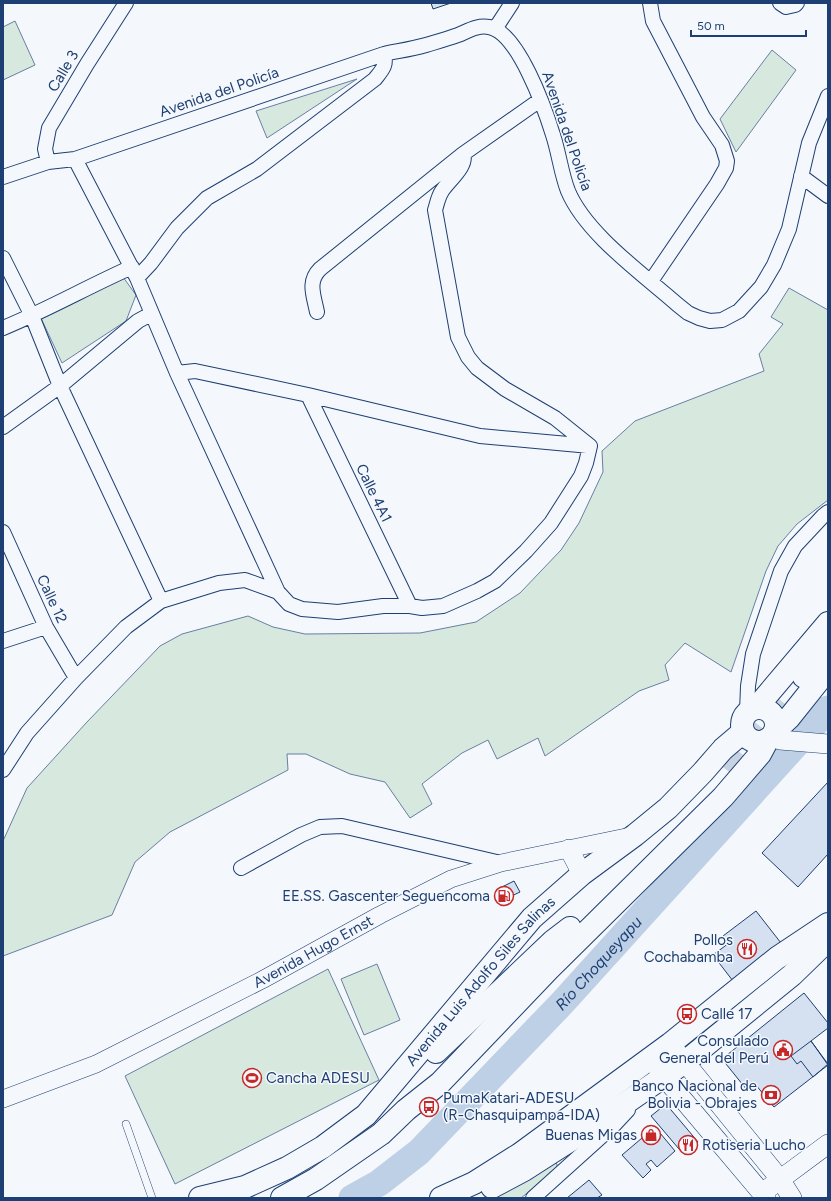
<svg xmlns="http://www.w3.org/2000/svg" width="831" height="1201" font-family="Figtree,sans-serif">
<rect width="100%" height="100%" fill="#f4f7fb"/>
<!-- green -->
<path fill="#d7e8df" stroke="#687fa3" d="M15,21l20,44 -32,15v-53z
M772,50l24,20 -60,82 -16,-33z
M357,79l-90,59 -11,-27z
M123,277l13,18 -10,26 -64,42 -22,-47z
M789,288l39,22v190l-31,24 -19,22 -12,25 -35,101 -46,-29 -20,22 4,15 -30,11 -94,65 -7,-18 -41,21 -9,-19 -26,13 -40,31 10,20 -22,14 -25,-36 -35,-8 -44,-20h-19l1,16 -118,62 -35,30 -23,53 -109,41v-115l24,-53 60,-66 73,-76 22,-12 66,-18 25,11 32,7 115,-1 56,-11 44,-29 41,-43 18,-27 24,-51 -1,-21 33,-30 129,-50 -5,-17 24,-30 -12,-7z
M377,964l23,56 -36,15 -23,-56z
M328,969l51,111 -204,104 -50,-108z
M554,1162l3,2v5l-36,29h-34l59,-33z"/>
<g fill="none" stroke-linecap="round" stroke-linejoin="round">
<!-- river -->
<path stroke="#bed0e5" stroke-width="27" id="s1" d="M352,1198l27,-15 40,-31 144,-150 265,-293"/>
</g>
<!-- building -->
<path fill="#d5e0f0" stroke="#1d3f73" d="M431,3h20l-18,6z
M828,782v72l-30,33 -36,-34z
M514,881l6,11 -19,9 -5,-11z
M756,911l25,32 -48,38 -20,-26 16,-12 -6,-7z
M804,993l24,30v5l-17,13 17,24 -54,42 -19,-23 -8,6 -25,-31z
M811,1041l17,23 -15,13 -12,-16 -4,3 -6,-8z
M666,1104l27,32 -14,13 -28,-33z
M655,1127l20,24 -18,16 -6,-7 -5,4 5,6 -8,8 -21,-23z
M693,1136l5,6 -14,12 -5,-5z
M589,1180l13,15 -5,3h-30z"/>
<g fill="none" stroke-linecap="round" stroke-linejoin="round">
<!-- primary-tunnel -->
<path stroke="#c9d2e0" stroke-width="22" stroke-dasharray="22 11" stroke-linecap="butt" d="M728,771l57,-73"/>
<!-- service casing -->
<g stroke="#1d3f73" stroke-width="8">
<path id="service" d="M126,1124l26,74"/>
</g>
<!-- minor casing -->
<g stroke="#1d3f73" stroke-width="16">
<path id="minor" d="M650,3l3,18 50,96 19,28 5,16 -1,7 -9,16 -66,97
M780,3l6,4 9,-2 2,-2
M495,29l17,-26
M463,154c5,12 -15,27 -21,37 -4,6 -5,13 -7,19l23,127 10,20 9,11 28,21 50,29 35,28
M75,159l62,119 40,95 101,219
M48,162l-3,-13 4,-21 38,-64 39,-61
M801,176l27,20
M3,177l45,-15 27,-3 309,-105c14,-3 28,-5 42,-9 10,-3 21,-6 32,-10 10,-4 19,-10 31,-8 29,5 56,82 64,108 6,18 8,38 15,56 18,43 75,83 110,114l10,8 11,5 11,3 12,-1 17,-9 22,-24 13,-22 15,-36 20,-86 19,-47
M3,258l29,58 28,70 101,215
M137,278l14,-15 26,-35 30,-30 50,-29 118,-90c7,-9 12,-13 9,-25
M317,312c-3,-16 -10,-30 3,-43l143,-115 77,-54
M3,328c44,-18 86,-42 129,-61
M177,373l18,-2 113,24 172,41 110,10
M308,395l102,211
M3,427l57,-41 78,-65 13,-7
M3,532l43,95 30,51
M3,641l43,-14
M747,712l1,-26 5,-32 28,-83 14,-25 28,-30 5,-4
M3,770l24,-37 49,-55 50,-51 35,-26 58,-18 26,-3 33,12 11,12 13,5 36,3 45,-6h27l12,2 21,-2 34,-15 18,-10 31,-30 25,-28 30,-47 5,-13 4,-17
M241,868l60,-33 19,-8 22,-1 159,37
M533,1198l81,-73 14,-15"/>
</g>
<!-- tertiary casing -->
<g stroke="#1d3f73" stroke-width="18">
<g id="tertiary">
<path id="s2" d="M3,1099l93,-35 166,-84 118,-65 71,-36 50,-16 130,-27"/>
</g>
</g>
<!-- secondary casing -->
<g stroke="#1d3f73" stroke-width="20">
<path id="secondary" d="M772,735l8,5 48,4
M569,849l13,25
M675,1050l105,129 12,19
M651,1058l13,19 102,121
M770,1187l58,-43"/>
</g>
<!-- primary casing -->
<g stroke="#1d3f73" stroke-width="24">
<g id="primary">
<path d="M804,677l24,-28"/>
<path d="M757,707l71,-84"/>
<circle cx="759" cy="725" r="17"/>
<path d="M775,731l14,-13 39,-49"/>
<path d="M436,1052l117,-111 17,-13"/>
<path d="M492,1187l32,-17 64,-41 97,-67 107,-87 36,-35"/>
<path id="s3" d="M200,1198l45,-11 42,-19 36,-21 43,-32 166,-197 50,-44 53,-39 33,-27 35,-36 20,-23 20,-17"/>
<path d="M282,1198l34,-19 65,-45 25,-24 34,-27 109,-114 174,-172 37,-43 8,-15"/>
<path d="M441,1198l33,-15 46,-29 150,-110 107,-86 51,-34"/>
</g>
</g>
<!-- service -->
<use href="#service" stroke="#f4f7fb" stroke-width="7"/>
<!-- minor -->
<use href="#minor" stroke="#f4f7fb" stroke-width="14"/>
<!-- tertiary -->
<use href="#tertiary" stroke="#f4f7fb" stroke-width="17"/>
<!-- secondary -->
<use href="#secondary" stroke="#f4f7fb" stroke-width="19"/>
<!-- primary -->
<use href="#primary" stroke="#f4f7fb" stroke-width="22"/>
</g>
<!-- icons -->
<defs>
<g id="fuel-ring" transform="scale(1)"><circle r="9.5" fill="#f4f7fb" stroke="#c62828" stroke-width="1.5"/><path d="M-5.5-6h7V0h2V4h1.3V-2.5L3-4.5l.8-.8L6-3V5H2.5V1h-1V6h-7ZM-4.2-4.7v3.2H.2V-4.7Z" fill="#c62828"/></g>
<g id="restaurant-ring" transform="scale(1)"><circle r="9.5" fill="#f4f7fb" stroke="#c62828" stroke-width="1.5"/><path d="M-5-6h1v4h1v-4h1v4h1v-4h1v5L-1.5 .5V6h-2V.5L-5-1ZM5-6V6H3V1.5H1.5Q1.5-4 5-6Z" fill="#c62828"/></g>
<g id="bus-ring" transform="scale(1)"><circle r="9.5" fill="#f4f7fb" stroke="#c62828" stroke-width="1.5"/><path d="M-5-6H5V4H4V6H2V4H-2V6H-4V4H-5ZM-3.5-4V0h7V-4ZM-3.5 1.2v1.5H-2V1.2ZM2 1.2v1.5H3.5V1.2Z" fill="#c62828"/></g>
<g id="civic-ring" transform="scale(1)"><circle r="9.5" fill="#f4f7fb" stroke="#c62828" stroke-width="1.5"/><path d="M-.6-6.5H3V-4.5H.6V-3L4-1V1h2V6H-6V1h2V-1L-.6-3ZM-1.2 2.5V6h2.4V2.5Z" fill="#c62828"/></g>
<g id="stadium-ring" transform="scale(1)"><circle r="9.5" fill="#f4f7fb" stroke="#c62828" stroke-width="1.5"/><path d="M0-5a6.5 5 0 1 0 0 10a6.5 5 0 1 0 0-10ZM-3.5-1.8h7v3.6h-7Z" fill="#c62828"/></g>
<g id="bank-ring" transform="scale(1)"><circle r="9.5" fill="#f4f7fb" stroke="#c62828" stroke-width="1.5"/><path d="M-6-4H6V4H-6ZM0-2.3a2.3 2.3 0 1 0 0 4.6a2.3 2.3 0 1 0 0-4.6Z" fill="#c62828"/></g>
<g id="shop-ring" transform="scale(1)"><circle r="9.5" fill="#f4f7fb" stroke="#c62828" stroke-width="1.5"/><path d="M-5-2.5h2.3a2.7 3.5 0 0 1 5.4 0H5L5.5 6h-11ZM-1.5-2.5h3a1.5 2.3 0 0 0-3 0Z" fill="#c62828"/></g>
</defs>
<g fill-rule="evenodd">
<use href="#fuel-ring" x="504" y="896"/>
<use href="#restaurant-ring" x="747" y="949"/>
<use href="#bus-ring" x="687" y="1014"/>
<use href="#civic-ring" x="783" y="1050"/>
<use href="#stadium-ring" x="252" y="1078"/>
<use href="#bank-ring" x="771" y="1095"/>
<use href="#bus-ring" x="429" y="1107"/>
<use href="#shop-ring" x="651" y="1135"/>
<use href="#restaurant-ring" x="688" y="1145"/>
</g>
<g text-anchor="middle" stroke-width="3" stroke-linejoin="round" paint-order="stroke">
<!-- street labels -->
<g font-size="15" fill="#1d3f73" stroke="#f4f7fb">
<text transform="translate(63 71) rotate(-59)" y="5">Calle 3</text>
<text transform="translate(219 92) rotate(-19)" y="5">Avenida del Policía</text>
<text transform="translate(567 131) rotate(71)" y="5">Avenida del Policía</text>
<text transform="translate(374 493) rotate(64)" y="5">Calle 4A1</text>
<text transform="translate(52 599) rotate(65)" y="5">Calle 12</text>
<text dy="5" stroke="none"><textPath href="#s2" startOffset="344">Avenida Hugo Ernst</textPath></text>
<text dy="5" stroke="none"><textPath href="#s3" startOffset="364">Avenida Luis Adolfo Siles Salinas</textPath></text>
</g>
<!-- poi labels -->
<g font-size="15" fill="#1d3f73" stroke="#f4f7fb" text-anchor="end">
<text x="490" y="901">EE.SS. Gascenter Seguencoma</text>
<text x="733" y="945">Pollos<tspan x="733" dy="17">Cochabamba</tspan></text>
<text x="701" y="1019" text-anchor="start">Calle 17</text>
<text x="769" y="1046">Consulado<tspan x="769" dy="17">General del Perú</tspan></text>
<text x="266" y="1083" text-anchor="start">Cancha ADESU</text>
<text x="757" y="1091">Banco Nacional de<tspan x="757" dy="17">Bolivia - Obrajes</tspan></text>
<text x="443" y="1103" text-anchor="start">PumaKatari-ADESU<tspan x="443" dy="17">(R-Chasquipampa-IDA)</tspan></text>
<text x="637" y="1140">Buenas Migas</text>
<text x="702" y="1150" text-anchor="start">Rotiseria Lucho</text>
</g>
<!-- water labels -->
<g font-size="16" font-style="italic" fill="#1d3f73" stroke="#f4f7fb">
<text dy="6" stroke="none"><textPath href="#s1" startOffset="342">Río Choqueyapu</textPath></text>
</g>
</g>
<!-- border -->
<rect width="831" height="1201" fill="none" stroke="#1d3f73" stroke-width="8"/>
<!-- scale -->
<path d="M691 30v6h115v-6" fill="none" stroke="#1d3f73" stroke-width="2"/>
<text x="697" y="30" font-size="12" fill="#1d3f73" stroke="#f4f7fb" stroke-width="3" paint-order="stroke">50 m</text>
</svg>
